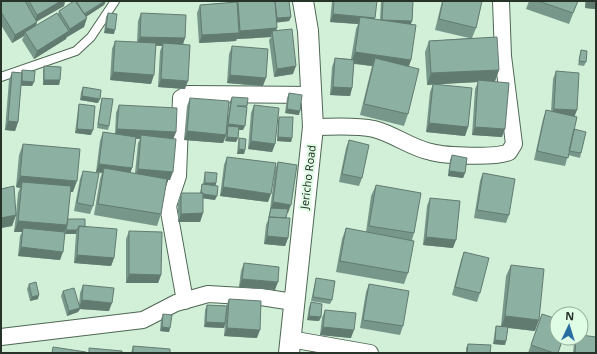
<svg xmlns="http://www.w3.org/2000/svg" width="597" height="354" font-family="'Noto Sans',sans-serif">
<rect width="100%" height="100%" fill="#d2efd8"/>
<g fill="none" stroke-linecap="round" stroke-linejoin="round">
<!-- service casing -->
<g stroke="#4e6754" stroke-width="10">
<path id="service" d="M1,77l75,-26 15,-14 24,-36"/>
</g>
<!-- minor casing -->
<g stroke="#4e6754" stroke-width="18">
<path id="minor" d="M313,127c20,0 42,-2 61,2 20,5 37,19 57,23 14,4 66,6 78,0l5,-8 -11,-88 -2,-55
M185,301l-17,-95 10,-30 3,-78 7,-4 125,1
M1,337l142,-17 33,-17 32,-9 53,3 32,5
M290,339l80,14"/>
</g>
<!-- tertiary casing -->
<g stroke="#4e6754" stroke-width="22">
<path id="tertiary" d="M289,353l24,-226 -5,-96 -5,-30"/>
</g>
<!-- service -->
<use href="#service" stroke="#fff" stroke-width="8"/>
<!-- minor -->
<use href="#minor" stroke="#fff" stroke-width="16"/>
<!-- tertiary -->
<use href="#tertiary" stroke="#fff" stroke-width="20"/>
</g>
<!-- wall -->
<path fill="#78978b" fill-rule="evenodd" d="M1,1h64l-1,5 -27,15 -1,5 22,-12 1,-3 18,-10h29l-2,4 -18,12 -2,10 -17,10v-1l-1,3 -32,20 -12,-19 2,-4 -12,7 -11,-18z
M236,1h53l2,16 -2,4 -12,1 -1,9 17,43 -19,3 -5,-37 2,-3 -34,2v-2l-1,4 -37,2 -2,-30 3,-8 35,-3z
M332,1h45l-3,19h6l1,-19h32l-1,20 -2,4 1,35 -2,6 -1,48 -4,12 -44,-11 12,-49 -18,-2 -2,24 -2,8 -20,-1 2,-28 3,-9 16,1 5,-30 2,-5 -28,-2z
M442,1h40l-6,27 -4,10 27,32 -4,11h-7l14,56 -30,-2 3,-46 3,-7 -41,2 31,43 -3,9 -39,-4 4,-40 3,-8 -6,1 -2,-33 4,-11 40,-3 -34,-8z
M529,1h49l-9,23 -43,-15z
M585,1h11v8l-11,-1z
M108,13l6,21 -10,-1 2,-16z
M141,13l44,25 -2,7 2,44 -27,-2 2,-36 2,-5 -6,-1 -5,39 -41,-4 2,-31 3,-8 22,1 1,-21z
M232,46l31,40 -36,-3 2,-29z
M581,50l5,12 -2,4 -6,-1z
M44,66l16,14 -1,5h-16v-14z
M22,70l12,12 -2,4h-11l-3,36 -3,9 -10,-1 4,-50 3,-8 9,1z
M556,71l18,45v15l7,22 -1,5 -12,-3 -3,11 -31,-6 9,-41 3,-9 5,2 2,-33z
M83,87l15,16 -18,-3 1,-8z
M289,93l10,22 -14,-2 2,-15z
M232,97l15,9 -4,24h-4l-1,8 -2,4 -11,-1 1,-5 -3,7 -39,-3 3,-34 3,-8 38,18 2,-15z
M102,98l7,28 -1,4 -11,-2 4,-26z
M79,104l12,31 -16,-2 3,-24z
M119,105l57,27 -3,7 -3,41h-3l-6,34 -4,12 -63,-11 6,-36 2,-6 -6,-1 4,-31 3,-9 12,2 1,-21zM136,138l4,1 -2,4 -3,30h-5l2,-5z
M254,105l21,39 -3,8 -24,-3 3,-36z
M279,117l13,21 -1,4 -14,-1 1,-20z
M239,138l6,12 -1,4h-7l1,-11z
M349,140l13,38 -3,8 -20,-4 7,-34z
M23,144l50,48h-3l-2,27 17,8 29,31 -3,8 -37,-3 2,-29h-11l-5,26 -42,-4 2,-20 2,-4h-8l2,-17 -4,11 -11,2v-39l15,25 2,-21 2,-5 -4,-1 3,-32z
M452,155l13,18 -2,5 -15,-2 2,-16z
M227,157l41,45 -48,-6 4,-31z
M278,162l10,51h-1l-1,5 2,20 -3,8 -21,-2 2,-19 2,-5 2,-10 5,-40z
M83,171l10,35 -3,8 -16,-3 6,-32z
M205,172l11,11 -1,3v14l-12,-2v15l-3,9h-22v-21l3,-8h19l1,-4 1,-5h1l1,-7z
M483,173l26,42 -3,8 -32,-5 6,-37z
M376,185l38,48 -2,7 -4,33 -4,11 -68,-12 6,-33 4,-11 20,4 5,-36z
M430,198l23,50 -30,-3 4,-39z
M129,231l32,44 -3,8h-32v-44z
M464,252l16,41 -3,9 -25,-7 9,-35z
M244,263l31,27 -36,-3 2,-16z
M511,265l24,66 -27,-3 -3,17 -12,-1 2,-14 1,-4h5l5,-50z
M316,278l16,22 -2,4 -19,-3 4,-19z
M29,284l9,15 -8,2 -3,-12z
M369,284l34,42 -3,9 -40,-7 6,-36z
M83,285l26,26 -29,-2 -2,3 -11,4 -6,-20 2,-5 16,14 1,-12z
M229,299l28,39 -33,-2 1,-12 -1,4 -20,-1 1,-17 2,-5 19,1z
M311,302l10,15 -2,4 -12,-1 2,-13z
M325,310l26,28 -31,-3 2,-17z
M163,314l7,14 -1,4 -9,-1 1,-12z
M539,322l19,31h-30z
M575,338h6l15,15h-23l1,-10z
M468,344l22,9h-24v-5z
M133,346l37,7h-39z"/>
<!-- shaded-wall -->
<path fill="#627b71" d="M61,1h4l-1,5 -30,17 3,-8z
M105,1h1l-2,4 -22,14 2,-4z
M587,1h9v8l-11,-1z
M333,14l42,4 -3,8 -12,-9 -2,7 -28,-2z
M291,17l-2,4 -15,2 1,-5z
M87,18l-3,9 -17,10 3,-8z
M382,20l30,1 -3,8 -30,-1z
M37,22l-3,8 -9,2 -1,4 -12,7 3,-8z
M106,28l9,2 -1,4 -10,-1z
M277,28l-3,8 -2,-5 -1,6 -34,2 3,-8z
M69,31l-3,8 -32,20 3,-8z
M239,33l-3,8 -37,2 3,-8z
M140,37l45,1 -3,8 -19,-3 -1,3 -25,-1z
M355,52l56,8 -4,11 -32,-13 -3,8 -21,-3z
M296,66l-3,8 -19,3 3,-8z
M499,70l-4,11 -68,4 4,-12z
M113,72l41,3 -3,9 -41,-4z
M230,75l36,3 -3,8 -36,-3z
M161,79l27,2 -3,8 -27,-2z
M44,80h16l-1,5h-16z
M22,81l12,1 -2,4 -12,-1z
M333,87l19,1 -2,8 -20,-1z
M82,96l18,3 -2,4 -18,-3z
M287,109l13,2 -1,4 -14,-2z
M554,109l23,1 -3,8 -23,-1z
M8,121l10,1 -3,9 -10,-1z
M429,123l39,4 -3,9 -39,-4z
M228,124l17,2 -2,4 -15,-1v-3l-1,3h-1z
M475,127l30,2 -3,8 -30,-2z
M77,129l16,1 -2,5 -16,-2z
M117,129l59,3 -3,8 -32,-5 -1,4 -26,-2z
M187,131l39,4 -3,8 -39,-3z
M227,137l11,1 -2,4 -11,-1z
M278,137l14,1 -1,4 -14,-1z
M251,141l24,3 -3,8 -24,-3z
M239,149l6,1 -1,4h-7z
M99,164l33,4 -3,9 -25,-9 -2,5 -6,-1z
M138,169l35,3 -3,8 -35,-3z
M449,171l16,2 -2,5 -15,-2z
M20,176l57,5 -4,11 -52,-4 1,-6 -2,6 -4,-1z
M205,183h11l-1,5 -12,-1z
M223,187l48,7 -3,8 -48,-6z
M201,194l16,2 -2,4 -15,-2z
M273,202l18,3 -3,8 -18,-3z
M203,213l-3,9h-22l3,-8z
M16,215l-4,11 -11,2v-10z
M18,221l49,4 -4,11 -40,-8 -1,4h-8z
M66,230h11l-1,4h-11z
M267,236l21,2 -3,8 -21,-2z
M426,237l30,3 -3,8 -30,-3z
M21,247l42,5 -3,8 -42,-4z
M77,255l37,3 -3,8 -37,-3z
M129,274l32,1 -3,8h-32z
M242,279l36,3 -3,8 -36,-3z
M39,295l-1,4 -8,2 2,-4z
M82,300l30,3 -3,8 -29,-2 -2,3 -11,4 2,-5 10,-3z
M309,316l12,1 -2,4 -12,-1z
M505,316l34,4 -4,11 -34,-4z
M206,322l19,1 -1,5 -20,-1z
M162,327l8,1 -1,4 -9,-1z
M323,327l31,3 -3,8 -31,-3z
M227,328l33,2 -3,8 -33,-2z
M495,340l11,1 -1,4 -12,-1z"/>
<!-- building -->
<path fill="#8cb0a2" stroke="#627b71" d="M1,1h24l12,21 -22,13 -14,-23z
M29,1h32l-24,14z
M74,1h2l11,17 -17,11 -11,-18z
M77,1h28l-21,13 -8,-12z
M238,1h37l2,27 -37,3z
M275,1h14l2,16 -14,1z
M334,1h43l-2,17 -42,-4z
M383,1h30l-1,20 -30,-1z
M443,1h39l-6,27 -37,-9z
M538,1h40l-5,12z
M237,2l2,31 -37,2 -2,-30z
M57,13l12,18 -32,20 -12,-19z
M108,13l9,1 -2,16 -9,-2z
M141,13l45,2 -1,23 -45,-1z
M360,17l56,8 -5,35 -56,-8z
M292,29l4,37 -19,3 -5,-38z
M497,37l2,33 -68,3 -2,-32z
M115,41l41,2 -2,32 -41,-3z
M163,43l27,2 -2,36 -27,-2z
M232,46l36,3 -2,29 -36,-3z
M581,50l6,1 -1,11 -7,-1z
M335,58l19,2 -2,28 -19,-1z
M375,58l44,11 -11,45 -44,-10z
M44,66l17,1 -1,13h-16z
M22,70l13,1 -1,11 -12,-1z
M556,71l23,2 -2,37 -23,-1z
M12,72l10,1 -4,49 -10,-1z
M478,80l31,3 -4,46 -30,-2z
M433,84l39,4 -4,39 -39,-4z
M83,87l18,3 -1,9 -18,-3z
M289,93l13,2 -2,16 -13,-2z
M232,97l16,1 -1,8h-10l10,1 -2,19 -17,-2z
M102,98l11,1 -4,27 -11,-2z
M190,98l39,3 -3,34 -39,-4z
M79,104l16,2 -2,24 -16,-1z
M119,105l58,3 -1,24 -59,-3z
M254,105l25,3 -4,36 -24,-3z
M546,110l31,7 -9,41 -31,-7z
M279,117h14l-1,21 -14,-1z
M228,126l11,1 -1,11 -11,-1z
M574,129l12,3 -5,21 -12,-2z
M103,132l33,5 -4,31 -33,-4z
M141,135l35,4 -3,33 -35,-3z
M239,138l7,1 -1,11 -6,-1z
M349,140l20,5 -7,33 -20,-4z
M23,144l57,5 -3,32 -57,-5z
M452,155l15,3 -2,15 -16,-2z
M227,157l49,6 -5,31 -48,-7z
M278,162l19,3 -6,40 -18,-3z
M104,168l63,11 -6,35 -63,-10z
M83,171l16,2 -6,33 -16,-3z
M205,172l12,1 -1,10h-11z
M483,173l32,6 -6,36 -32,-5z
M22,182l49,4 -4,39 -49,-4z
M202,184l16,2 -1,10 -14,-2v-1h-2z
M376,185l45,8 -7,40 -45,-7z
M14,186l2,29 -15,3v-29z
M181,193h22v20l-22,1z
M430,198l30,3 -4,39 -30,-3z
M271,208l17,1 -2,9 -17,-1z
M269,217l21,1 -2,20 -21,-2z
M68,219h17v8l-6,-1 -2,4h-11z
M79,226l38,3 -3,29 -37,-3z
M23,228l42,4 -2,20 -42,-5z
M346,228l68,13 -6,32 -68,-12z
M129,231l33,1 -1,43 -32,-1z
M464,252l25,6 -9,35 -25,-6z
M244,263l35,4 -1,15 -36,-3z
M511,265l33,4 -5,51 -34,-4z
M316,278l19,3 -3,19 -19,-3z
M36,282l3,13 -7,2 -3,-13z
M369,284l40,7 -6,35 -40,-6z
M83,285l31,3 -2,15 -30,-3z
M74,288l6,20 -11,3 -6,-20z
M229,299l32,2 -1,29 -33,-2z
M311,302l11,2 -1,13 -12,-1z
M207,305l20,1 -2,17 -19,-1z
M325,310l31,3 -2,17 -31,-3z
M163,314l9,1 -2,13 -8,-1z
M542,314l15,5v19h6l-5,15h-4l-23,-8z
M496,326l12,1 -2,14 -11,-1z
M581,335l15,2v16h-21l1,-15h5z
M468,344l23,1 -1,8h-23z
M133,346l37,3v4h-37z
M53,347l33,5v1h-34z
M89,348l33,3v2h-33z"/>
<g text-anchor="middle" stroke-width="4" stroke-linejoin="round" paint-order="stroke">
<!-- street labels -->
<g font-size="11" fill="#273229" stroke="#dffce5">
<text transform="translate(308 177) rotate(-83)" y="4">Jericho Road</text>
</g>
</g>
<!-- border -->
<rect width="597" height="354" fill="none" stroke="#273229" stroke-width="4"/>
<!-- north arrow -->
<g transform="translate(569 326) rotate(4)"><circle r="19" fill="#dffce5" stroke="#95ab9a"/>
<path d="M0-3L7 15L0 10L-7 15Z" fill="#296ea2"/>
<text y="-6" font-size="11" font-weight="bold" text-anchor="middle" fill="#273229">N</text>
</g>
</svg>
